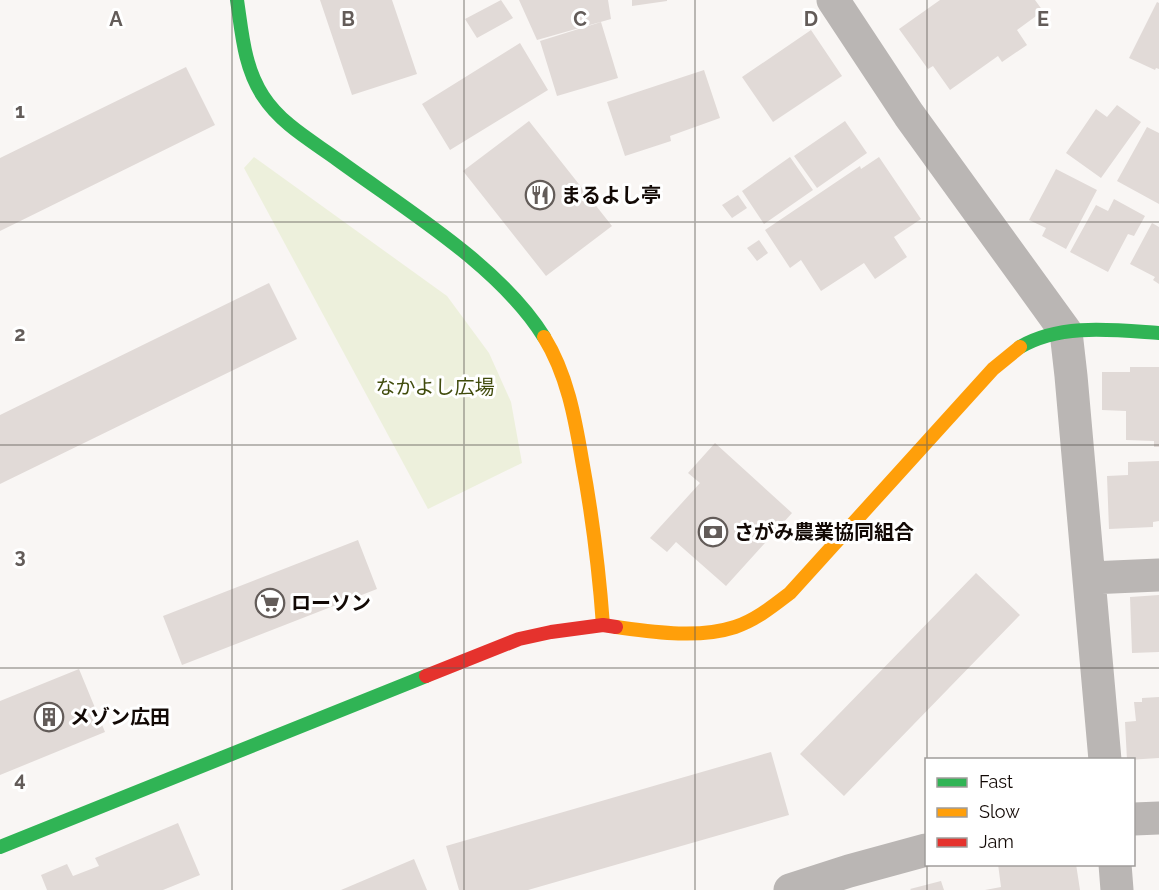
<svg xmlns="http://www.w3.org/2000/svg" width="1159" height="890" font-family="Raleway,'Noto Sans JP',sans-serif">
<rect width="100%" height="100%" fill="#f9f6f4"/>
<!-- green -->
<path fill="#edf0dc" d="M254,157l193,139 42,57 22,49 11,61 -94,46 -184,-341z"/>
<!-- building -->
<path fill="#e1dad7" d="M320,0h72l25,74 -65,21z
M501,0l12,18 -36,20 -12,-19z
M519,0h89l3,19 -74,21z
M632,0h35v1l-35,5z
M940,0h95l8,11 -26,19 10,15 -25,17 -4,-6 -48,34 -17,-24 -5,3 -29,-40z
M1157,2l2,1v66l-3,-1 -1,2 -26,-12z
M601,22l17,56 -61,18 -17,-55z
M811,30l31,46 -69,46 -31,-45z
M520,43l28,47 -98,60 -28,-46z
M186,67l29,58 -215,106v-73z
M704,70l16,48 -50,18 1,5 -46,15 -18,-54z
M1117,105l24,17 -40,56 -35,-25 30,-44 11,8z
M529,121l83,105 -66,50 -83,-105z
M845,121l22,32 -50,35 -23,-32z
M1147,127l12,6v71l-42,-23z
M790,157l23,33 -49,34 -22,-33z
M879,157l42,62 -27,18 13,20 -32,22 -11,-16 -43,28 -20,-31 -11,8 -25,-38 95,-64 1,3z
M1056,169l41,21 -31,59 -24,-13 4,-8 -17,-8z
M738,195l9,13 -15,10 -10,-13z
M1114,199l31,17 -11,20 -6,-2 -20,38 -38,-20 26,-47 12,6z
M1152,223l7,4v57l-6,-4 2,-3 -25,-13z
M759,240l9,13 -11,8 -10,-13z
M269,283l28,56 -297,145v-69z
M1130,367h29v80h-5v-6l-28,-1v-29l-24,-1v-38h28z
M715,443l77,70 -66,73 -50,-44 -9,10 -17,-14 50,-55 -12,-10z
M1159,461v60l-6,1v5l-44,2 -2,-53 21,-1v-13z
M358,540l19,49 -195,76 -19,-49z
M976,573l44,42 -176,181 -44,-42z
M1159,595v57l-27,1 -2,-56z
M79,669l26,63 -105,43v-74z
M1159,697v61l-32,2 -2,-38 11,-1 -2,-19h8v-4z
M771,752l18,63 -261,75h-69l-13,-44z
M178,823l22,52 -37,15h-116l-6,-15 26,-11 6,12 26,-10 -4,-8z
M414,859l13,31h-86z
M998,864h78l4,26h-95l16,-3z
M941,881l3,9h-33l-1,-1z"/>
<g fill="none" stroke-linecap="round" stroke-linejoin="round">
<!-- street -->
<path stroke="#bab6b4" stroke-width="33" d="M833,0l76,115 157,217 5,44 34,384
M1090,578l69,-3
M1134,819l25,-1
M1115,864l2,26
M790,890l59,-19 77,-21"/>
<!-- fast -->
<path stroke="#30b455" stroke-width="14" d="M237,0c5,33 7,67 26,96 18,28 49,45 75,64 67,49 162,106 206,177
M1020,347c41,-24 94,-17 139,-14
M0,847l426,-171"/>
<!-- slow -->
<path stroke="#ff9f0a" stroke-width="14" d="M544,337c23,37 31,81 38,123 10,54 17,110 21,165
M616,627c37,5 82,12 119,0 21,-7 38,-21 55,-34l203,-224 27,-22"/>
<!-- jam -->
<path stroke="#e5322d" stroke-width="14" d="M426,676l93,-37 32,-7 52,-7 13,2"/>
</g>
<!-- grid -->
<path fill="none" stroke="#635c59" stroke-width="1.5" stroke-opacity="0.55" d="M232,0v890M464,0v890M695,0v890M927,0v760M0,222h1159M0,445h1159M0,668h1159M927,864v26"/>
<!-- icons -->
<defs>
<g id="restaurant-ring" transform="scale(1.5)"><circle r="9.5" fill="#fff" stroke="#635c59" stroke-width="1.5"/><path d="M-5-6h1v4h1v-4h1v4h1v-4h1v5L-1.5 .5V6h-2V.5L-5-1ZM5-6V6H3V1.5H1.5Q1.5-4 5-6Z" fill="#635c59"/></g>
<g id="bank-ring" transform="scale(1.5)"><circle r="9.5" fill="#fff" stroke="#635c59" stroke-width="1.5"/><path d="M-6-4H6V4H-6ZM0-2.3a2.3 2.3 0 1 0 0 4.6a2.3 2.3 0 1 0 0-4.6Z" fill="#635c59"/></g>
<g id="supermarket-ring" transform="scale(1.5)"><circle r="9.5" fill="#fff" stroke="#635c59" stroke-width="1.5"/><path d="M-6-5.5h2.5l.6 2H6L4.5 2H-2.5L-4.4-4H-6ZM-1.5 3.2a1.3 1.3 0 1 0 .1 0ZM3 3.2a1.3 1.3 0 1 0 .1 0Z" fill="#635c59"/></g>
<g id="building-ring" transform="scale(1.5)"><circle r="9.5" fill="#fff" stroke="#635c59" stroke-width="1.5"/><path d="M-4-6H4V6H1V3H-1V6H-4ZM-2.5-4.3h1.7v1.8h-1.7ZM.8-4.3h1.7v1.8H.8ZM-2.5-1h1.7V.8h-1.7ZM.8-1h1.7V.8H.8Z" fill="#635c59"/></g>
</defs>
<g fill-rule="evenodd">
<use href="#restaurant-ring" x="540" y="195"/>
<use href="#bank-ring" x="713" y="532"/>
<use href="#supermarket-ring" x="270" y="603"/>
<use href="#building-ring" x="49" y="717"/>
</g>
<g text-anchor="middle" stroke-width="6" stroke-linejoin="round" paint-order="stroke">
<!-- poi labels -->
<g font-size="20" font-weight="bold" fill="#120905" stroke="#fff" text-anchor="start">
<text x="561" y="202">まるよし亭</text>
<text x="734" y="539">さがみ農業協同組合</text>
<text x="291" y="610">ローソン</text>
<text x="70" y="724">メゾン広田</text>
</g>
<!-- park labels -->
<g font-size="20" fill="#414c0d" stroke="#fff">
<text x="435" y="394">なかよし広場</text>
</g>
</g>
<g font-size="20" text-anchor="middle" font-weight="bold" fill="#635c59" stroke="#fff" stroke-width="6" stroke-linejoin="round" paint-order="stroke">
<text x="116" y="26">A</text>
<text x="348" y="26">B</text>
<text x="580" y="26">C</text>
<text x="811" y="26">D</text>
<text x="1043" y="26">E</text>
<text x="20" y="118">1</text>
<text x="20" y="341">2</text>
<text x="20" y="563">3</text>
<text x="20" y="786">4</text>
</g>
<!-- legend -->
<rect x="925" y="758" width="210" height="108" fill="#ffffff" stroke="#a09d9b" stroke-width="1.5"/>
<rect x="937" y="778" width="30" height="9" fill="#30b455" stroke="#a09d9b" stroke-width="1.5"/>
<text x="979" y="788" font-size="18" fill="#120905">Fast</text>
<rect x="937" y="808" width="30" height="9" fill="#ff9f0a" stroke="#a09d9b" stroke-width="1.5"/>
<text x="979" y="818" font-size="18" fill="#120905">Slow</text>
<rect x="937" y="838" width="30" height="9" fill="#e5322d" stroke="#a09d9b" stroke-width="1.5"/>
<text x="979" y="848" font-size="18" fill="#120905">Jam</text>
</svg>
